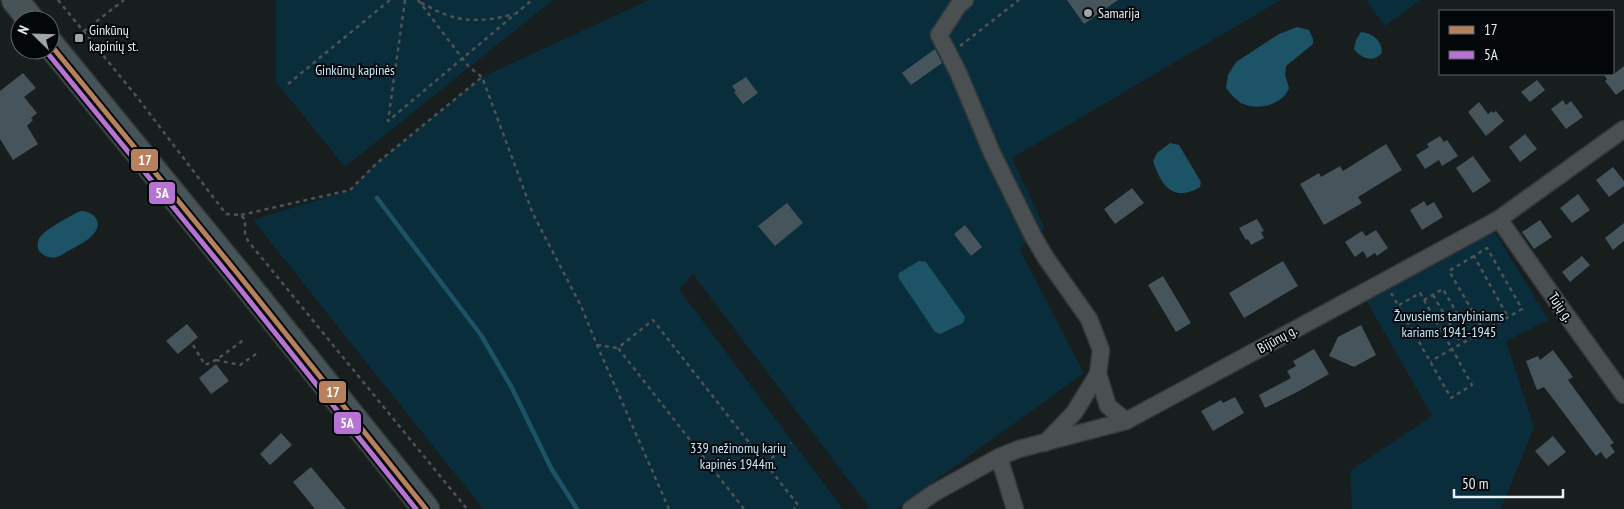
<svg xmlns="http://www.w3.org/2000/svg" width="1624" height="509" font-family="'PT Sans Narrow',sans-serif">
<rect width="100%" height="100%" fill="#181d1e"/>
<!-- green -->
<path fill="#092d3a" d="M276,0h277l-208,167 -69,-85z
M649,0h632l-269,158 33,70 -12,8 -13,14 64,123 -188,136h-26l-177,-235 -14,15 164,220h-360l-230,-289 97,-30 27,-27 105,-86z
M1366,0h54l-35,26z
M1494,231l55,89 -43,21 28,86 -33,82h-149l-2,-38 82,-55 -66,-116z"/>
<!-- water -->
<path fill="#1d5366" d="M1297,27l12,3 4,9v5l-27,22 -1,9 4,13c-7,18 -33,23 -48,15 -6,-4 -11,-10 -15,-15l2,-13 8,-13 43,-28z
M1361,32c12,1 21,9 21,21 -9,10 -20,6 -28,-4l2,-9z
M1170,143l9,2 22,37 -1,5c-27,16 -39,-2 -47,-26l4,-8z
M81,211c6,0 10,2 14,6 11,15 -14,27 -25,33 -4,2 -9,6 -13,7 -6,2 -14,-1 -18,-6 -2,-4 -2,-10 1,-14 5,-7 27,-19 36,-24z
M919,261l7,1 39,55 -2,6 -23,11 -5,-2 -37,-55 1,-4z"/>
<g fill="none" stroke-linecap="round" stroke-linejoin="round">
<!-- stream -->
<path stroke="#1d5366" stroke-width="4.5" d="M377,198l104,137 31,53 39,80 26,41"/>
</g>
<!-- building -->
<path fill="#45555b" d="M1067,0h51l-34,24z
M935,49l7,14 -31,22 -9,-12z
M1624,66v23l-8,6 -11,-14 2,-2 -4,-5h11z
M23,73l13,15 -12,9 13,16 -6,5 2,2 -6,6 11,18 -25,16 -13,-21v-48z
M746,77l12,16 -15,11 -9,-12 2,-1 -4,-5z
M1537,80l8,10 -15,12 -9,-10z
M1563,100l3,5 5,-4 12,16 -17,12 -15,-20z
M1479,102l9,12 4,-3 1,2 3,-2 8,10 -18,15 -18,-24z
M1525,134l12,15 -17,13 -11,-15z
M1440,136l4,6 3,-2 11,16 -16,10 -3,-6 -14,9 -9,-14 13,-8 -2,-3z
M1386,144l16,26 -44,27 4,6 -38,22 -24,-41 19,-11 2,4 19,-11 3,5z
M1473,156l18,25 -18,12 -17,-25z
M1613,167l11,14v5l-15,11 -13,-17z
M1132,188l12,15 -29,21 -11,-15z
M1578,194l12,16 -18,13 -12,-15z
M1424,201l3,5 7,-4 9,15 -21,13 -12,-20z
M787,203l16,20 -28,23 -17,-20z
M1257,219l7,12 -3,1 3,6 -13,7 -3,-6 -2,1 -7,-12z
M1540,220l12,17 -18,12 -12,-17z
M1624,223v18l-11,9 -8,-12z
M965,225l17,22 -11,9 -17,-22z
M1376,230l12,18 -11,8 -2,-3 -8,5 -4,-7 -8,6 -10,-15 17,-11 4,5z
M1582,256l8,9 -20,17 -8,-10z
M1283,261l15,25 -54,32 -15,-25z
M1163,276l28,47 -15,9 -28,-47z
M187,324l11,13 -20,17 -12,-13z
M1361,325l15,30 -22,12 -25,-11 9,-19z
M1314,349l15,25 -30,17 -34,17 -6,-13 32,-17 -4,-7 9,-5 -3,-5z
M1553,350l20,27 -5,3 46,63 -4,2 5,7 -9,7 -5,-7 -5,4 -52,-69 -7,3 -11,-29 12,-5 2,4z
M216,364l13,17 -18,13 -12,-16z
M1235,397l9,16 -31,18 -12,-20 20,-11 2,3z
M281,433l11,12 -22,20 -10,-11z
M1553,436l13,16 -18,14 -13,-15z
M311,467l35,42h-31l-22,-27z"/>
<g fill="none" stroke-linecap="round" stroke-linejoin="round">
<!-- minor casing -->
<g stroke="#35393a" stroke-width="19">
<path id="minor" d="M965,0l-7,6 -19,29 19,37 34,81 41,83 13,22 43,61 12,31 -3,24 10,32 18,15
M1499,219l63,90 62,86
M1045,443l29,-30 24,-39
M999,457l16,52
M911,509l23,-16 65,-36 20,-8 107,-28 373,-202 125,-90"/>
</g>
<!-- trunk casing -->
<g stroke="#35393a" stroke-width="29">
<path id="trunk" d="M15,0l16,20
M50,44l188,230 188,235"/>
</g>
<!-- path -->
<path stroke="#505355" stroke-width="2.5" stroke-dasharray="4 4" stroke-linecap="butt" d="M58,0l79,97 89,117 14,1 5,4v14l3,8 219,268
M405,0l-17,121 144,-121
M418,0l51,67 13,10 51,137 48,92 16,39 72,164
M421,3c9,4 17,9 26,12 20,8 46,5 67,-1
M79,38l5,-7 40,-31
M960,46l59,-46
M288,84l102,-84
M241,215l109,-25 27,-27 105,-86
M1474,256l-25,15 35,60
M1391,293l60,105 21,-13 -20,-36c23,-13 46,-26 70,-40l-35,-61 -13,8 34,61
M1433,295l28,48
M1424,300l28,49 -21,12
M1399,305l21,-12 4,7 19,-11 28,49
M193,345l12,20 11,-5 29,-21
M597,345l21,3
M216,360l24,5 16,-11
M765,463l26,-20
M744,509l-126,-161 35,-28 145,185 -4,4"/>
<!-- minor -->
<use href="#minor" stroke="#4a4f51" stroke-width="16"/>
<!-- trunk -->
<use href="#trunk" stroke="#465458" stroke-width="26"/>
<!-- bus-1 casing -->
<g stroke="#040709" stroke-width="9">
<path id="bus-1" d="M50,44l188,230 188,235"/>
</g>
<!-- bus-2 casing -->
<g stroke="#040709" stroke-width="9">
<path id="bus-2" d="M45,50l187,229 184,230"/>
</g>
<!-- bus-1 -->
<use href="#bus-1" stroke="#b6815c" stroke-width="5"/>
<!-- bus-2 -->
<use href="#bus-2" stroke="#b673d3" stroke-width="5"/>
</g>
<!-- markers -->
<g fill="#a0a6a8" stroke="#040709" stroke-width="2">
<circle cx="1088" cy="13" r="5"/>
<rect x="74" y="33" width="10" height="10" rx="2.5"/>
</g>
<g text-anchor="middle" stroke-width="4" stroke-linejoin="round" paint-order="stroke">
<!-- poi labels -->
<g font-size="14" fill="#e9f0f3" stroke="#040709" text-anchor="start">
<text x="1098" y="18">Samarija</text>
<text x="89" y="35">Ginkūnų<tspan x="89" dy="16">kapinių st.</tspan></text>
</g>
<!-- park labels -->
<g font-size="14" fill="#c5ebfc" stroke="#040709">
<text x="355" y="75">Ginkūnų kapinės</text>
<text x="1449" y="321">Žuvusiems tarybiniams<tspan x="1449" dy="16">kariams 1941-1945</tspan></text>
<text x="738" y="453">339 nežinomų karių<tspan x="738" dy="16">kapinės 1944m.</tspan></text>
</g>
<!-- street labels -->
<g font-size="14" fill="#e9f0f3" stroke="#040709">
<text transform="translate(1561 307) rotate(55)" y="5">Tujų g.</text>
<text transform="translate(1277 339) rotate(-29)" y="5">Bijūnų g.</text>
</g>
</g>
<g stroke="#040709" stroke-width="2">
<rect x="130" y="148" width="29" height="24" rx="5" fill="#b6815c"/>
<rect x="148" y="181" width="28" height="24" rx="5" fill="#b673d3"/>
<rect x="318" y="380" width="29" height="24" rx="5" fill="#b6815c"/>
<rect x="333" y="411" width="29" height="24" rx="5" fill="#b673d3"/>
</g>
<g font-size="14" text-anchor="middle" font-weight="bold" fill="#fff">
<text x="145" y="165">17</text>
<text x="162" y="198">5A</text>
<text x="333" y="397">17</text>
<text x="347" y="428">5A</text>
</g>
<!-- legend -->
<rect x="1439" y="10" width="175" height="65" fill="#040709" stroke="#606467"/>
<rect x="1449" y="26" width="25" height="8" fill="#b6815c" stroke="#606467"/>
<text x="1484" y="35" font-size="15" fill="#e9f0f3">17</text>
<rect x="1449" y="51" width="25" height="8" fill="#b673d3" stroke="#606467"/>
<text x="1484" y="60" font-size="15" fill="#e9f0f3">5A</text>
<!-- north arrow -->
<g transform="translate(35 35) rotate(293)"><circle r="24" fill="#040709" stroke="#606467"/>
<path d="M0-4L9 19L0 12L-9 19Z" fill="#a0a6a8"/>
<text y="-8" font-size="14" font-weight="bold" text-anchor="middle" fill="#e9f0f3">N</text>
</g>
<!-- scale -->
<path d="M1454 489v8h109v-8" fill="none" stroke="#e9f0f3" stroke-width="2.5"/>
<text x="1462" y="489" font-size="15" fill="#e9f0f3" stroke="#040709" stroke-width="4" paint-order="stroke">50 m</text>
</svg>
